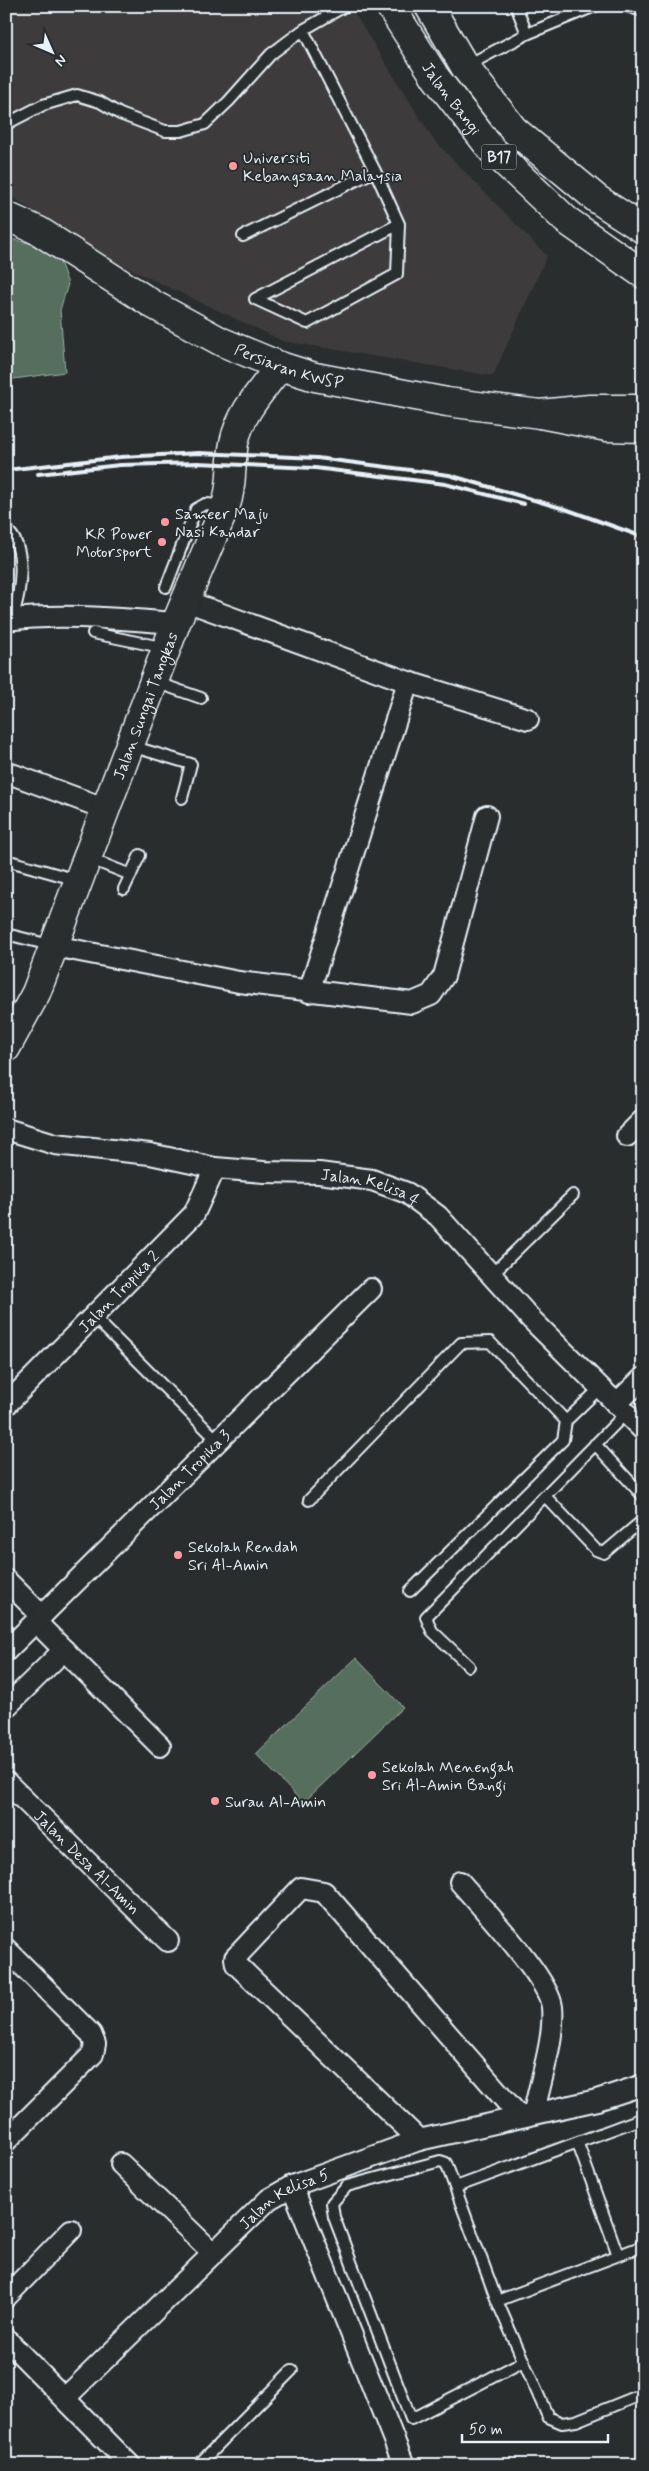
<svg xmlns="http://www.w3.org/2000/svg" width="649" height="2471" font-family="Mynerve,sans-serif">
<rect width="100%" height="100%" fill="#2a2d2e"/>
<filter id="ink" filterUnits="userSpaceOnUse"><feTurbulence type="fractalNoise" baseFrequency=".02" numOctaves="2"/><feDisplacementMap in="SourceGraphic" scale="10" xChannelSelector="R" yChannelSelector="G"/><feConvolveMatrix kernelMatrix="1 2 1 2 8 2 1 2 1" color-interpolation-filters="sRGB"/></filter>
<g filter="url(#ink)">
<!-- built -->
<path fill="#3d3a3a" d="M6,6h344l83,133 114,117 -54,120 -210,-35 -181,-85 -96,-63z"/>
<!-- green -->
<path fill="#556e5d" stroke="#9eb0aa" d="M6,238l23,5 30,16 9,25 -8,26 5,62 -59,8z
M356,1658l47,49 -100,96 -47,-49z"/>
<g fill="none" stroke-linecap="round" stroke-linejoin="round">
<!-- lane casing -->
<g stroke="#e8f1f8" stroke-width="14">
<path id="lane" d="M516,6l11,28
M626,6l17,5
M466,66l61,-32 68,-28
M6,124l37,-19 34,-10 23,7 20,12 45,17h16l24,-7 24,-23 42,-47 32,-24 42,-24
M243,236l132,-65
M255,299l52,24 90,-49 2,-50 -24,-53 -72,-141
M255,299l144,-75
M6,529c23,19 14,66 6,90
M166,587l30,-78 9,-5 20,1
M93,633l73,15
M155,682l46,16
M131,746l60,18 -9,34
M88,858l43,17
M6,860l71,20
M124,889l16,-34
M6,934l48,12
M491,1275l82,-80
M94,1317l124,124
M595,1444l48,52
M545,1496l51,54 8,3 39,-33
M309,1500l152,-157 29,-1 76,79 34,-33
M410,1591l153,-151 3,-19
M469,1666l-37,-35 -6,-14 200,-204
M578,2144l40,111
M456,2187l187,-69
M497,2301l146,-55
M524,2361l-113,58 -77,-202 -2,-14 15,-17 93,-25 6,2 51,138 51,116 14,6 14,-2 67,-27
M198,2465l94,-95"/>
</g>
<!-- street casing -->
<g stroke="#e8f1f8" stroke-width="24">
<g id="street">
<path d="M186,601l222,81 120,37"/>
<path d="M6,620c56,-7 114,-1 170,3"/>
<path d="M6,772l100,37"/>
<path d="M54,946l185,36 173,21 19,-8 13,-19 43,-160"/>
<path d="M309,992l99,-310"/>
<path id="s1" d="M6,1129l49,15 95,10 65,14 49,4 55,1 53,7 35,13 31,23 94,104 111,110"/>
<path d="M627,1136l16,-16"/>
<path d="M616,1404l27,-26"/>
<path id="s2" d="M6,1405l188,-191 21,-46"/>
<path d="M6,1580l36,36"/>
<path d="M36,1622l124,124"/>
<path id="s3" d="M6,1651l365,-362"/>
<path d="M6,1707l58,-57"/>
<path id="s4" d="M6,1782l162,159"/>
<path d="M460,1882c21,25 89,96 92,125 3,32 -12,74 -18,105"/>
<path d="M6,1949l85,85 4,10 -2,10 -87,87"/>
<path d="M419,2140l-183,-176 -1,-6 66,-70 23,4 195,224"/>
<path d="M121,2164l92,89"/>
<path d="M292,2186l112,279"/>
<path d="M6,2297l65,-67"/>
<path d="M6,2339l124,126"/>
<path id="s5" d="M65,2398l204,-199 23,-13 127,-46 178,-40 46,-15"/>
</g>
</g>
<!-- secondary casing -->
<g stroke="#e8f1f8" stroke-width="31">
<g id="secondary">
<path id="s6" d="M6,216l33,15 115,74 68,37 58,24 35,11 132,25 93,12 67,13 36,1"/>
<path id="s7" d="M6,1048l30,-55 140,-370 50,-118c7,-20 4,-41 8,-62 6,-30 28,-53 46,-77"/>
</g>
</g>
<!-- primary casing -->
<g stroke="#e8f1f8" stroke-width="31">
<g id="primary">
<path id="s8" d="M390,6l46,72 56,72 74,70 77,54"/>
<path d="M429,6l36,61 49,63 83,69 46,30"/>
<path d="M540,414l50,-5h53"/>
</g>
</g>
<!-- lane -->
<use href="#lane" stroke="#2a2d2e" stroke-width="10"/>
<!-- street -->
<use href="#street" stroke="#2a2d2e" stroke-width="20"/>
<!-- secondary -->
<use href="#secondary" stroke="#2a2d2e" stroke-width="28"/>
<!-- primary -->
<use href="#primary" stroke="#2a2d2e" stroke-width="28"/>
<!-- rail -->
<path stroke="#e8f1f8" stroke-width="4" d="M6,470l115,-13 78,-4 118,5 132,17 119,35 75,27
M38,474l82,-9 77,-2 118,5 130,16 79,20"/>
</g>
</g>
<!-- markers -->
<g fill="#ff9aa2" stroke="#2a2d2e" stroke-width="2">
<circle cx="233" cy="166" r="5"/>
<circle cx="165" cy="522" r="5"/>
<circle cx="162" cy="542" r="5"/>
<circle cx="178" cy="1555" r="5"/>
<circle cx="372" cy="1775" r="5"/>
<circle cx="215" cy="1801" r="5"/>
</g>
<g text-anchor="middle" stroke-width="4" stroke-linejoin="round" paint-order="stroke">
<!-- shield labels -->
<rect fill="#2a2d2e" stroke="#afb6bb" stroke-width="1" x="481.5" y="144.5" width="35" height="25" rx="4"/>
<g font-size="15" font-weight="bold" fill="#e8f1f8">
<text x="499" y="162">B17</text>
</g>
<!-- street labels -->
<g font-size="16" fill="#e8f1f8" stroke="#2a2d2e">
<text dy="6" stroke="none"><textPath href="#s8" startOffset="111">Jalan Bangi</textPath></text>
<text dy="6" stroke="none"><textPath href="#s6" startOffset="322">Persiaran KWSP</textPath></text>
<text dy="6" stroke="none"><textPath href="#s7" startOffset="370">Jalan Sungai Tangkas</textPath></text>
<text dy="6" stroke="none"><textPath href="#s1" startOffset="371">Jalan Kelisa 4</textPath></text>
<text dy="6" stroke="none"><textPath href="#s2" startOffset="160">Jalan Tropika 2</textPath></text>
<text dy="6" stroke="none"><textPath href="#s3" startOffset="258">Jalan Tropika 3</textPath></text>
<text dy="6" stroke="none"><textPath href="#s4" startOffset="114">Jalan Desa Al-Amin</textPath></text>
<text dy="6" stroke="none"><textPath href="#s5" startOffset="298">Jalan Kelisa 5</textPath></text>
</g>
<!-- poi labels -->
<g font-size="16" fill="#e8f1f8" stroke="#2a2d2e" text-anchor="start">
<text x="243" y="163">Universiti<tspan x="243" dy="18">Kebangsaan Malaysia</tspan></text>
<text x="175" y="519">Sameer Maju<tspan x="175" dy="18">Nasi Kandar</tspan></text>
<text x="152" y="539" text-anchor="end">KR Power<tspan x="152" dy="18">Motorsport</tspan></text>
<text x="188" y="1552">Sekolah Rendah<tspan x="188" dy="18">Sri Al-Amin</tspan></text>
<text x="382" y="1772">Sekolah Menengah<tspan x="382" dy="18">Sri Al-Amin Bangi</tspan></text>
<text x="225" y="1807">Surau Al-Amin</text>
</g>
</g>
<!-- margin -->
<rect width="649" height="2471" fill="none" stroke="#2a2d2e" stroke-width="25"/>
<rect x="12" y="12" width="624" height="2446" fill="none" stroke="#e8f1f8" stroke-width="2" filter="url(#ink)"/>
<!-- north arrow -->
<g transform="translate(52 52) rotate(135)" stroke="#2a2d2e" stroke-width="4" paint-order="stroke">
<path d="M0-4L9 19L0 12L-9 19Z" fill="#e8f1f8"/>
<text y="-8" font-size="14" font-weight="bold" text-anchor="middle" fill="#e8f1f8">N</text>
</g>
<!-- scale -->
<path d="M462 2434v8h146v-8" fill="none" stroke="#e8f1f8" stroke-width="2.5"/>
<text x="469" y="2434" font-size="15" fill="#e8f1f8" stroke="#2a2d2e" stroke-width="4" paint-order="stroke">50 m</text>
</svg>
